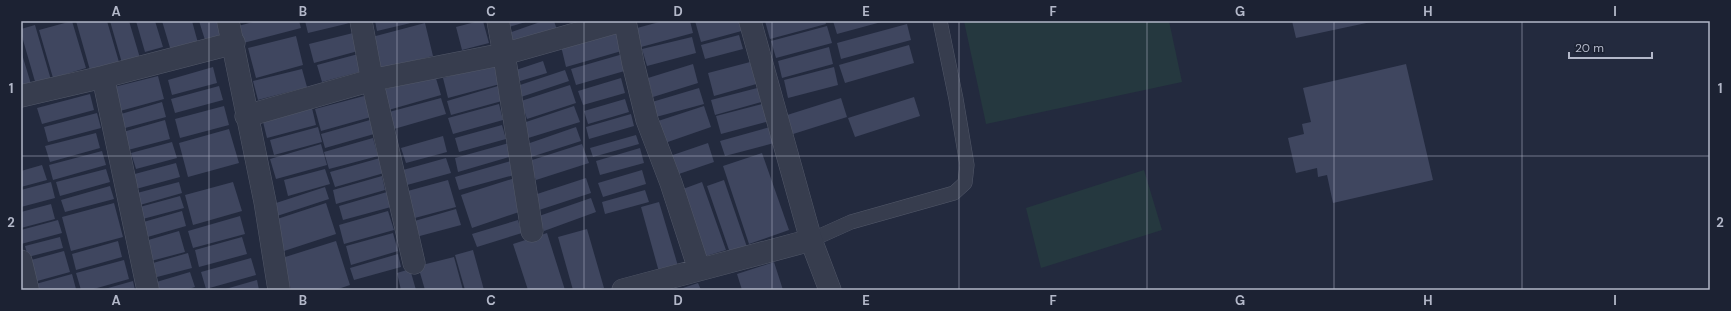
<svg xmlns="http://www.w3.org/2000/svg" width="1731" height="311" font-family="'DM Sans',sans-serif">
<rect width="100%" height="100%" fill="#232a3e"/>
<!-- green -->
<path fill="#25383f" d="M964,21h205l13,61 -196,42z
M1144,170l18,60 -121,38 -15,-60z"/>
<!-- building -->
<path fill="#3f465f" d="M72,21l14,47 -33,10 -14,-48z
M76,21h31l12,41 -29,8z
M110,21h19l11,37 -18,5z
M136,21h19l8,26 -18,5z
M162,21h30l6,22 -27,8z
M199,21h20l4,13 -18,6z
M257,21h42l2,7 -58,15 -5,-17z
M305,21h49v1l-46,11z
M375,21h40v1l-38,9z
M479,21h4l6,22 -27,7 -6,-23z
M507,21h22l-20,6z
M543,21h11l3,9 -46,17 -5,-13z
M663,21h27l3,12 -52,14 -4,-19z
M695,21h52l2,8 -48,13z
M765,21h60l1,3 -56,15z
M833,21h52l-48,13z
M1292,21h79v1l-75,16z
M425,23l8,33 -52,13 -9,-32z
M907,24l4,16 -70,19 -4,-16z
M35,25l16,55 -15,5 -15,-52v-4z
M827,26l5,17 -56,15 -5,-17z
M619,30l6,20 -59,17 -5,-21z
M353,33l5,18 -44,12 -5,-19z
M739,35l4,14 -38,10 -4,-14z
M296,36l7,29 -47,13 -8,-30z
M692,37l4,16 -49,13 -5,-17z
M909,45l5,18 -69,20 -6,-18z
M829,47l4,17 -51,14 -4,-17z
M21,51l10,33 -10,3z
M362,53l4,17 -44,12 -5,-17z
M623,54l5,16 -52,15 -5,-16z
M543,61l4,12 -27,8 -4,-11z
M754,61l6,22 -46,13 -6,-23z
M494,64l6,20 -52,14 -5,-20z
M693,64l5,19 -45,14 -5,-19z
M1406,64l27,116 -100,23 -6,-28 -9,2 -1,-9 -21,5 -8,-35 16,-4 -2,-10 9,-2 -8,-34z
M213,67l4,16 -45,12 -4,-15z
M834,67l4,18 -50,13 -4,-18z
M302,69l5,18 -49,13 -5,-19z
M565,70l4,11 -51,17 -4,-11z
M435,75l6,20 -56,16 -6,-20z
M158,76l6,23 -44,12 -6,-24z
M621,78l4,15 -42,12 -5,-14z
M570,85l6,18 -49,16 -6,-18z
M219,86l4,14 -48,13 -4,-14z
M498,86l4,15 -51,14 -4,-14z
M761,87l4,14 -50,14 -4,-15z
M699,88l5,16 -48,13 -4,-15z
M90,94l4,16 -52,14 -5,-16z
M364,96l7,21 -50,14 -6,-22z
M914,97l6,19 -65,21 -7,-19z
M441,98l5,16 -52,15 -5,-17z
M841,98l6,19 -57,18 -6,-19z
M625,99l4,13 -41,12 -4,-13z
M162,102l4,15 -41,11 -4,-14z
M766,103l4,18 -49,13 -5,-18z
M499,104l4,16 -50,14 -5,-16z
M224,106l5,19 -49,13 -5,-19z
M574,106l6,16 -55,17 -5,-15z
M704,106l7,21 -49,17 -7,-22z
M312,108l4,17 -49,13 -4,-16z
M97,113l4,15 -53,14 -4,-15z
M631,114l3,12 -45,13 -3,-12z
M165,120l5,19 -42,11 -5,-18z
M370,120l4,14 -49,14 -4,-14z
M502,125l4,14 -47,13 -4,-14z
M318,127l4,15 -48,13 -4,-15z
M576,127l5,14 -50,16 -4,-13z
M770,127l4,16 -49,13 -5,-15z
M229,129l10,34 -51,14 -9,-34z
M96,133l4,15 -50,14 -5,-16z
M636,135l3,9 -46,13 -3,-9z
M443,136l4,16 -41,11 -5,-15z
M373,138l5,18 -49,13 -5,-17z
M172,142l5,16 -41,11 -5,-16z
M509,143l4,13 -55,16 -3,-14z
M708,143l6,19 -41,14 -6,-19z
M321,144l6,21 -51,14 -6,-20z
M582,144l7,19 -53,17 -7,-19z
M640,148l4,15 -44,12 -4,-14z
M102,151l4,14 -53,15 -4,-15z
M762,153l27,77 -40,14 -26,-78z
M380,158l4,15 -49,14 -5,-15z
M446,158l5,15 -44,12 -4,-15z
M511,161l3,14 -55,15 -4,-13z
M176,163l4,14 -44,12 -5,-14z
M42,165l5,15 -26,7v-16z
M106,169l4,13 -50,14 -4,-14z
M325,169l5,15 -42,12 -4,-16z
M642,170l4,14 -43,13 -5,-14z
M382,176l3,14 -49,14 -3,-14z
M515,178l10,32 -53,18 -11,-33z
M586,178l5,15 -55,18 -5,-15z
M448,180l8,27 -45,12 -7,-27z
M724,180l23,67 -17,6 -23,-67z
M51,182l4,16 -34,9v-17z
M179,182l3,11 -42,12 -3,-12z
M233,182l9,29 -49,14 -8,-30z
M702,182l24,68 -20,6 -23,-67z
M110,186l4,13 -49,13 -4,-12z
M325,187l4,12 -52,17 -4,-12z
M645,190l4,12 -44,12 -3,-12z
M387,192l4,15 -48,13 -4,-14z
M180,196l4,12 -45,12 -3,-12z
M591,198l5,14 -52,19 -5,-15z
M659,202l19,64 -19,6 -18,-65z
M114,203l9,34 -52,14 -9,-34z
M326,203l10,31 -55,18 -10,-31z
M51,204l4,15 -34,9v-16z
M456,209l5,16 -45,12 -5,-15z
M182,211l4,15 -42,12 -4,-15z
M388,211l6,19 -50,14 -5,-19z
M240,216l5,18 -52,14 -5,-17z
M58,220l4,13 -41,11v-14z
M518,220l4,13 -45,14 -5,-13z
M587,229l17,59 -7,2h-24l-15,-53z
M179,231l6,21 -34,9 -6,-20z
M393,233l5,18 -47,14 -5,-19z
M547,233l18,57h-37l-15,-46z
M60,237l3,11 -35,9 -3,-11z
M242,237l5,17 -48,13 -4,-17z
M118,241l4,16 -46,13 -4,-16z
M336,241l14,44 -15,5h-44l-9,-32z
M473,250l11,40h-19l-10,-35z
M64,251l6,21 -40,11 -6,-21z
M188,253l4,15 -35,9 -4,-14z
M398,254l3,13 -47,13 -4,-12z
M454,257l9,33h-38l-7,-24z
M251,258l5,17 -50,14 -5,-17z
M124,260l5,19 -39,11h-9l-5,-17z
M774,262l9,28h-41l-5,-16z
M410,269l6,21h-15l-4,-17z
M190,272l5,15 -9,3h-31l-2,-7z
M72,274l4,15 -43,1 -1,-5z
M257,280l2,10h-37z
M133,281l2,9h-34z
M698,283l3,7h-24z"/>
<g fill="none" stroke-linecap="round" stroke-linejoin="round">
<!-- lane casing -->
<g stroke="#525869" stroke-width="15">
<path id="lane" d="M811,240l40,-18 103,-29 11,-10 2,-18 -11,-66 -16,-78"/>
</g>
<!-- street casing -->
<g stroke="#525869" stroke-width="23">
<path id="street" d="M228,21l37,181 14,88
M361,21l11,59 42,183
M498,21l6,33 28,177
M625,21l8,42 14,57 24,63 28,86
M750,21l61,219 19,50
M103,77l45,213
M21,96l82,-19 131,-34
M246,116l126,-36 132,-26 117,-33
M21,261l7,29
M623,290l188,-50"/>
</g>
<!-- lane -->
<use href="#lane" stroke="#373d4e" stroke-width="14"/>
<!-- street -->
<use href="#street" stroke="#373d4e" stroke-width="22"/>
</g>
<!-- grid -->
<path fill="none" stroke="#b3b8c9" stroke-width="1" stroke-opacity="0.55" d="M209,21v269M397,21v269M584,21v269M772,21v269M959,21v269M1147,21v269M1334,21v269M1522,21v269M21,156h1689"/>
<!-- border -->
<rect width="1731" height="311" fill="none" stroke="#1c2233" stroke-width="44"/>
<!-- scale -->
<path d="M1569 52v6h83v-6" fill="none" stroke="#b3b8c9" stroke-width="2"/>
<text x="1575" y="52" font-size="12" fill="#b3b8c9" stroke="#1c2233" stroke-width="3" paint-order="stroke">20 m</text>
<rect x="22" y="22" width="1687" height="267" fill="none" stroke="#b3b8c9" stroke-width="1.5"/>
<g font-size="13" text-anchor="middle" font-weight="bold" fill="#b3b8c9">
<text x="116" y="16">A</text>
<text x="303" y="16">B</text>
<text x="491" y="16">C</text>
<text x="678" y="16">D</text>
<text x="866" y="16">E</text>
<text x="1053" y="16">F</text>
<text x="1240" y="16">G</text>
<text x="1428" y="16">H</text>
<text x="1615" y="16">I</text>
<text x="11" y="93">1</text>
<text x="1720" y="93">1</text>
<text x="11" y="227">2</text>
<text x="1720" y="227">2</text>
<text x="116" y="305">A</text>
<text x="303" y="305">B</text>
<text x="491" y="305">C</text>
<text x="678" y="305">D</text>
<text x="866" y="305">E</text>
<text x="1053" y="305">F</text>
<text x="1240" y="305">G</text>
<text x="1428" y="305">H</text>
<text x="1615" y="305">I</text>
</g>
</svg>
